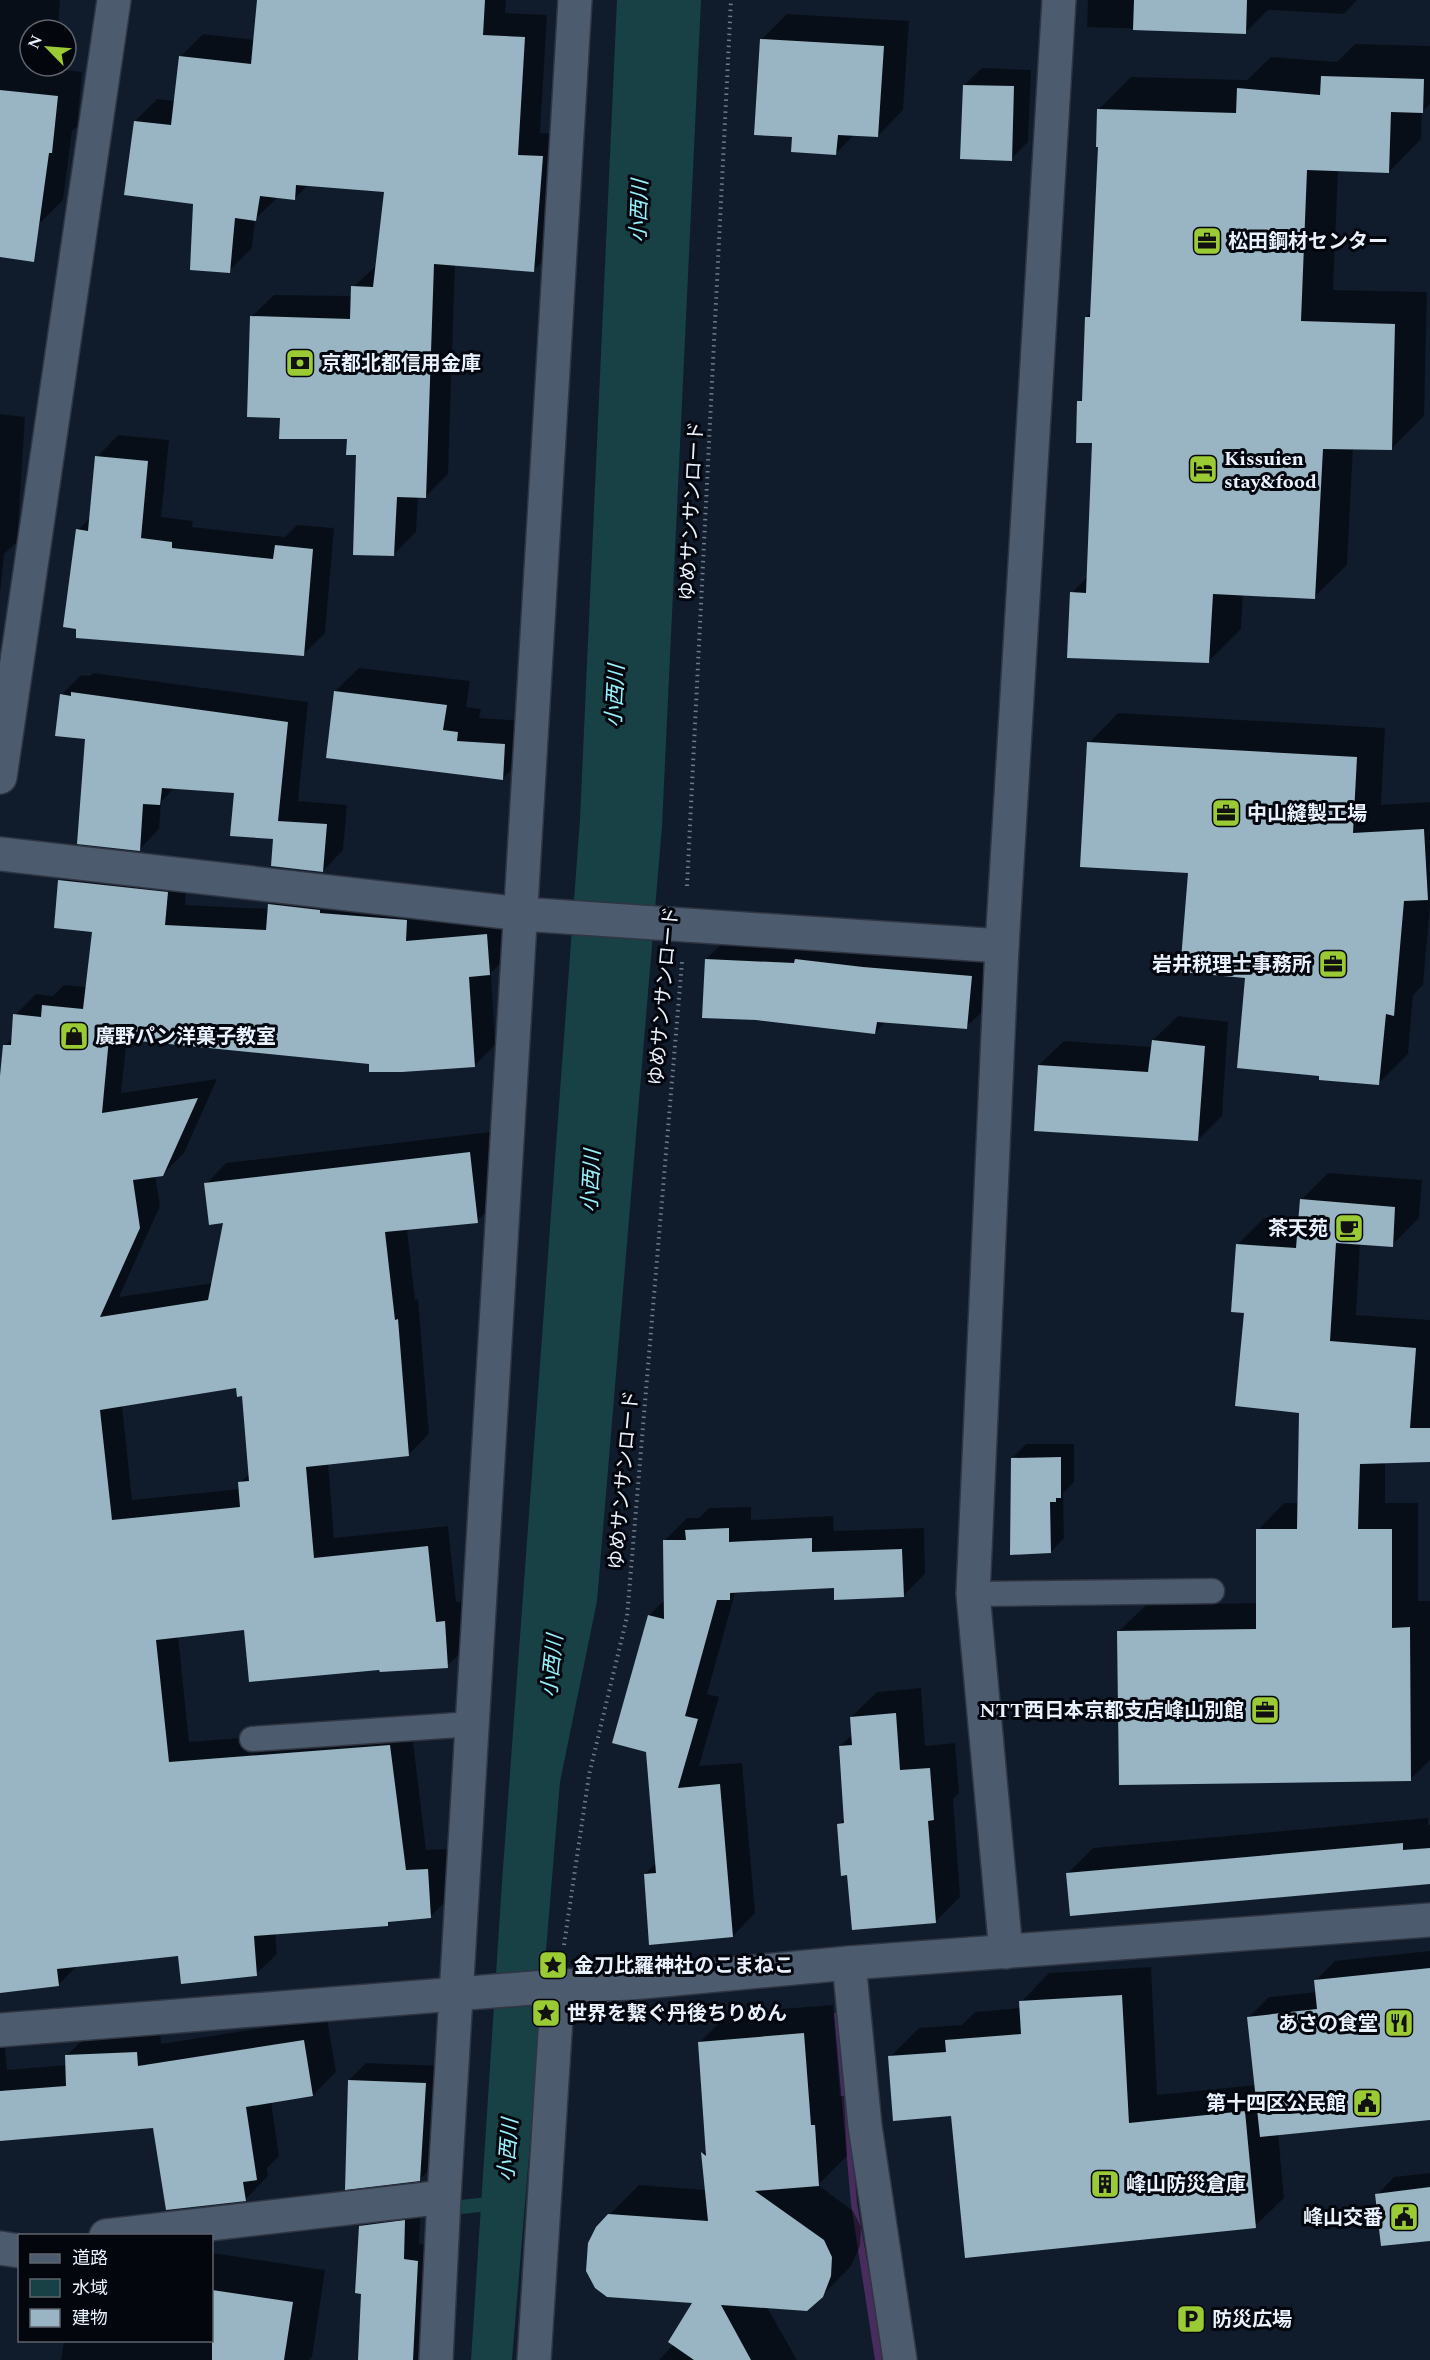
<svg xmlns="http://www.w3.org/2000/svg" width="1430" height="2360" font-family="Spectral,'Noto Sans JP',serif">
<rect width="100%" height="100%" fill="#101c2c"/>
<!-- green -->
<path fill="#482c5e" d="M834,2013l7,1 16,189 27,157h-9l-24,-156z"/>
<!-- water -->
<path fill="#174145" d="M617,0h84l-39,826 -65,775 -37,181 -48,578h-41l31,-478 78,-1063z"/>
<!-- shadow -->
<path fill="#0007" fill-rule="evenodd" d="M0,0h60l-2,30h-28v36h26v3l26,3 -5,55 -5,4 -9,69 -25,25 -38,-6z
M258,0h248l-1,13 42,2 -7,118 25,1 -9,114 -22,22 -79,-6 -7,210 -22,22h-8l-2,36 -22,22 -36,-101 -10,-15 -67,-22 -30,-99 23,-22 78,1 1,-9 24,-22 9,-74 -78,-6 -13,13 -17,-1 -23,22 -3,29 -23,23 -34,-69 -60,-81 22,-22 18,2 5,-44 23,-23 52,6z
M1088,0h269l-13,14 -76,-4 -22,22 -159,-5z
M787,14l122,7 -6,89 -25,26 -23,-2 -20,20 -41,-18 -32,-97z
M1355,44l75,2v58l-8,8 -1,27 -32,33 -51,-2 -5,120 94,2 -3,124 -33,33 -38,-1 -6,117 -33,32 -71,-3 -2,35 -33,33 -136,-69 16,-17 6,-134 -15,-40 5,-5 2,-80 5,-5 8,-166v-37l32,-32 116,3 24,-23 66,5z
M982,68l49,2 -3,72 -17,17 -47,-74z
M0,414l25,3 -8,125 -13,12 -4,41z
M118,435l51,5 -8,77 32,4 -1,6 93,10 12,-12 37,3 -9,105 -21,21 -226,-124 13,-13 6,-60z
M359,668l111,13 -4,26 15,2 -2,9 49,3 -2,34 -23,23 -168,-87z
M93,673l215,29 -10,99 49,4 -4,45 -20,21 -49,-33 -39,-46 -60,-5 -14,15 -2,27 -20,21 -52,-113 -26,-42 20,-20 9,1z
M1118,713l267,15 -4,77 49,-3v103l-7,80 -10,10 -5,59 -30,30 -57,-10 -74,-98 -57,-105 -101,-128z
M80,860l108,12 -3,33 84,4v-5l21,-20 137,16 -1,21 81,-7 3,39 -19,20 4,72 -21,21 -103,-3 -244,-25 -6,55 96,-14 -33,74 -21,21 -8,1 5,31 -41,91 94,-14 12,-62 -19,-37 20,-21 264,-31 8,69 -21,20 -70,8 8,71 3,-1 11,135 -21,21 -80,8 6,75 114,-12 8,76 9,-1 3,45 -21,20 -201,-37 -68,7 11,106 222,-17 15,125 22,-1 3,47 -21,21 -38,3 -5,5 -112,8 2,21 -21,20 -77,-20 -101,11 -20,20 -58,6v-901l5,-44 8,-9 2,-22 21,-21 17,2 11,-11 23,2 7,-56 -34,-50zM237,1386l6,8 7,79 -10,10v6l-108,11 -10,-95z
M724,942l264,17 -4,51 -18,17 -80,-6 -11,12 -169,-74z
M1178,1016l50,6 -6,94 -24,24 -159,-75 25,-24 88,6 1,-7z
M1328,1173l94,7 -3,38 -27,27 -32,-2 -4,72 74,5v141l-45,1v41h33v98h12v159l-20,20 -291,-149 27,-26 112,-2v-73l26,-27h15l2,-92 -55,-99 -9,-67 27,-27 36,3 1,-21z
M1026,1444h48v38l-11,11 1,45 -13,14 -39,-94z
M751,1507v13l82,-4 1,15 90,-3 1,46 -22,22 -68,-10 -100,7 -28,101 12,3 -20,69 43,-3 13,150 -22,23 -88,-62 11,-11 -7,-248 16,-15 -1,-59 23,-23h12l10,-10z
M921,1688l4,58 30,-3 4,50 -6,6 7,98 -25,25 -86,-49 -11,-48 7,-7 -5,-72 13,-12 -2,-17 26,-25z
M1428,1818v7h2v57l-362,-9 25,-25z
M1430,1951v168l-152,15 6,64 -29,28 -303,-112 -62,-57 29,-29 43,-3 13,-13 46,-4v-6l28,-29 102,-6 6,128 99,-10 -7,-68 20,-20 48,-5 -2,-11 20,-20z
M833,2005l7,91h4l3,60 -29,29 35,26 8,16 -1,19 -9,20 -29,30 -55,11 30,53h-138l15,-16 21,-42 -86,-87 30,-30 67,5 -3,-37 4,-4 -7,-107 29,-29z
M327,2018l9,54 -23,23 -42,6 8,55 -12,12 1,8 -23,24 -90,-74 -155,13v-94h5l2,25 60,-5 -1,-9 24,-23 70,-4 1,15z
M366,2063l76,3 -5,96 -17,17 -71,-99z
M1430,2173v66l-53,-44 17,-18z
M421,2205l-2,39 14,1 -9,115h-65l4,-67 -3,-67 16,-16z
M212,2253l113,17 -13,87 -3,3h-248l3,-20h148z"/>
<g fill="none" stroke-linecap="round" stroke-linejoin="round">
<!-- stream -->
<path stroke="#174145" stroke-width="14" d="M442,2209l56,-6"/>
</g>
<!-- building -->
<path fill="#99b4c2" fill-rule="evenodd" d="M257,0h228l-2,35 42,2 -7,118 25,1 -9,116 -100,-8 -8,234 -29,-1 -3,59 -41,-1 3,-100h-10l1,-16h-68l1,-21 -33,-1 3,-101 100,3 1,-33 22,1 11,-95 -88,-7 -1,15 -35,-4 -4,25 -21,-3 -5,55 -40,-3 3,-66 -69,-9 10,-74 37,4 8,-69 72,8z
M1134,0h113l-1,34 -113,-4z
M760,39l124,7 -6,91 -40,-2 -2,20 -45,-3 1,-15 -38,-2z
M1321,76l103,3 -1,34 -32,-1 -2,61 -82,-3 -6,151 94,3 -3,126 -69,-1 -8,150 -102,-5 -4,69 -142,-5 3,-66 16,1 6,-150h-16l1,-42h5l3,-84h5l8,-170h-2l1,-38 139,4 1,-25 83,7z
M963,85l51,1 -2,75 -52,-2z
M0,90l58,6 -6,57h-3l-15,109 -34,-5z
M95,456l53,5 -7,77 31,4v6l101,11 2,-14 38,4 -9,107 -228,-18v-9l-13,-2 13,-98 12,2z
M334,691l113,14 -4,25 15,2 -1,9 48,3 -2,36 -177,-22z
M71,692l217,30 -10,99 49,3 -4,48 -52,-6 2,-27 -43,-3 4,-43 -72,-5 -2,17 -17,-1 -3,47 -63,-7 8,-105 -30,-3 5,-42 11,2z
M1087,742l270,15 -4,76 71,-4 4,71 -24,1 -10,115 -8,-2 -7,71 -60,-5v-4l-82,-8 8,-90 -65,-6 8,-99 -108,-6z
M58,880l110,12 -3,33 101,5 2,-26 52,6v3l87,7 -1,21 81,-7 3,41 -21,2 6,90 -73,5h-33v-8l-260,-26 -7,75 96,-15 -35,78 -30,4 7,48 -40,89 108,-17 15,-77 -14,2 -5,-42 266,-31 8,71 -93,9 10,88 3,-1 11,137 -103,11 8,91 114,-12 8,76 9,-1 3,47 -68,4 -1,-2 -130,12 -5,-52 -88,10 13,122 221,-17 16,125 22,-1 3,49 -43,4v4l-134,10 3,40 -76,8 -3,-28 -121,13 2,17 -59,7v-917l3,-31h8l2,-31 28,3 1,-12 41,4 9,-77 -38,-4zM236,1388l1,9 5,-1 7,85 -11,1 2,25 -128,13 -12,-110z
M705,959l89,4 1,-4 68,8 109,9 -5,53 -90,-7 -2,12 -119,-14 -54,-2z
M1152,1040l53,6 -7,95 -164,-10 4,-66 110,7z
M1300,1199l95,8 -2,40 -57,-4 -6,98 86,7 -6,80h20v34l-70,2 -2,65h34v99l18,-1 1,154 -292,4 -2,-154 139,-2v-100h41l2,-116 -64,-7 9,-93 -13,-1 5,-68 60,4z
M1061,1457v41h-5v4h-6l1,51 -41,2 1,-97z
M729,1528v14l83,-4v14l90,-3 2,48 -70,3v-12l-104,5v7h-13l-32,116 13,3 -20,69 42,-4 13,153 -84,8 -5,-71 12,-1 -10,-121 -34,-9 36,-128 16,4 -1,-79h23l-1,-10z
M896,1713l4,57 30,-2 4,52 -6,1 8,102 -84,7 -5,-55 -6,1 -4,-52 7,-1 -5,-77 13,-1 -2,-28z
M1403,1843v7l27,-2v36l-360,32 -4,-43z
M1430,1968v152l-170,17 -13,-120 70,-8 -3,-29z
M1122,1995l7,128 116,-12 11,117 -291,30 -14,-142 -58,5 -5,-65 58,-4 -1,-12 76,-6 -2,-33z
M804,2033l7,92h4l4,61 -64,5 69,49 8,17 -1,19 -8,21 -16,14 -86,-6 30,55h-57l-26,-18 24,-39 -85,-6 -12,-9 -9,-17 2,-28 8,-16 12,-13 100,7 -7,-69 5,4 -8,-114z
M304,2040l9,56 -67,11 11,73 -14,2 3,19 -80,9 -13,-82 -153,13v-50l66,-5 -1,-31 72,-3 1,14z
M348,2080l78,3 -6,98 -75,9z
M1430,2187v54l-49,5 -6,-52z
M405,2220l-1,39 14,2 -5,99h-55l3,-66 -6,-1 4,-67z
M212,2290l81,12 -9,58h-72z"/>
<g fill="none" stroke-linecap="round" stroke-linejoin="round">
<!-- service casing -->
<g stroke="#2f3542" stroke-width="27">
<path id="service" d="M973,1594l239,-3
M252,1739l221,-15"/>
</g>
<!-- minor casing -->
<g stroke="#2f3542" stroke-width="36">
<path id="minor" d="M0,854l521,60 481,32
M849,1963l16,163 35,234
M106,2236l338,-39
M0,2248l20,3
M436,2360l8,-163 131,-2197
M534,2360l24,-374"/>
</g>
<!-- tertiary casing -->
<g stroke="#2f3542" stroke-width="36">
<path id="tertiary" d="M0,777l114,-777
M1006,1952l-33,-358 29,-648 57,-946
M0,2030l558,-44 73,-3 218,-20 581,-43"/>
</g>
<!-- path -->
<path stroke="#707a89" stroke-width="4" stroke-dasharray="1.5 4.5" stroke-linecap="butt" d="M687,886l44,-886
M564,1945l25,-170 38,-158 55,-655"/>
<!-- service -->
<use href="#service" stroke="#4d5b6e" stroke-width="24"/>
<!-- minor -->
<use href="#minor" stroke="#4d5b6e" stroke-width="33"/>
<!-- tertiary -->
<use href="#tertiary" stroke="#4d5b6e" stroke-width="33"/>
</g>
<!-- icons -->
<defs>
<g id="office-square" transform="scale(1.5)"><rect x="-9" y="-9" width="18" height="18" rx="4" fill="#9acb34" stroke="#03060d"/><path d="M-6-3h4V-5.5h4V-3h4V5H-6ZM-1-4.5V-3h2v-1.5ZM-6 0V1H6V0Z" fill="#111"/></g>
<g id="bank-square" transform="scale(1.5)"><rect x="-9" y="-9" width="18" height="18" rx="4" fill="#9acb34" stroke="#03060d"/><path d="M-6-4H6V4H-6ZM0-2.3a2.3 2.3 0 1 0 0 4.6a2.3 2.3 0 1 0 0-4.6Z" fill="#111"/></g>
<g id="hotel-square" transform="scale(1.5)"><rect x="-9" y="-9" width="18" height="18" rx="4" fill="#9acb34" stroke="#03060d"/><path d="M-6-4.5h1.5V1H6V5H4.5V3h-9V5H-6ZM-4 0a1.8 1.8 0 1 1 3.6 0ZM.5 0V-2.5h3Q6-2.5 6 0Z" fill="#111"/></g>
<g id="shop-square" transform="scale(1.5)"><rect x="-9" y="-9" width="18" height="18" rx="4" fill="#9acb34" stroke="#03060d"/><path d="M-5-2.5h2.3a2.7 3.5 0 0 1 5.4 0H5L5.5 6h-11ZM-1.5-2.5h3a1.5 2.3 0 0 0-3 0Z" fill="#111"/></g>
<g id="cafe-square" transform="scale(1.5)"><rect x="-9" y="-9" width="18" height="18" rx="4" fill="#9acb34" stroke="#03060d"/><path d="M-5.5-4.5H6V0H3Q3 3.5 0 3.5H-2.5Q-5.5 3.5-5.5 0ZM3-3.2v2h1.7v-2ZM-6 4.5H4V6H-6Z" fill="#111"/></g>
<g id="sight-square" transform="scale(1.5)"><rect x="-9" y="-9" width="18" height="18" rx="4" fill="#9acb34" stroke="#03060d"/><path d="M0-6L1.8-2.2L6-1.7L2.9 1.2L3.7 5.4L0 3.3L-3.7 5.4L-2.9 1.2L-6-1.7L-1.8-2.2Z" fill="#111"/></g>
<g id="restaurant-square" transform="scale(1.5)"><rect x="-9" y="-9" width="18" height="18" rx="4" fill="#9acb34" stroke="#03060d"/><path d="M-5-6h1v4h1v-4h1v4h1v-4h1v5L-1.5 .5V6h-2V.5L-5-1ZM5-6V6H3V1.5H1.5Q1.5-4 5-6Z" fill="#111"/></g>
<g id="civic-square" transform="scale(1.5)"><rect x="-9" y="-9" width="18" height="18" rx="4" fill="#9acb34" stroke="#03060d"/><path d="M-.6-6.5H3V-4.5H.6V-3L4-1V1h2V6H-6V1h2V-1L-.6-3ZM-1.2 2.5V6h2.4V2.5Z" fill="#111"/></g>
<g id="building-square" transform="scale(1.5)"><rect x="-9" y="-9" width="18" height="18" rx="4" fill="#9acb34" stroke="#03060d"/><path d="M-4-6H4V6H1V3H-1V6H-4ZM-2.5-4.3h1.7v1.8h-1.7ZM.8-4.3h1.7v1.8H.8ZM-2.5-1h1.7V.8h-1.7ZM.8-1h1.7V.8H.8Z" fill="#111"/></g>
<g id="parking-square" transform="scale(1.5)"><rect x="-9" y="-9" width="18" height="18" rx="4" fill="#9acb34" stroke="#03060d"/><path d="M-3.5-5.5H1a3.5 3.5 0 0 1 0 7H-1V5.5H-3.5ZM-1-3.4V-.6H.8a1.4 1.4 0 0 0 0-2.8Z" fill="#111"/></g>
</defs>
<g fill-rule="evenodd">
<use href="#office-square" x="1207" y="241"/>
<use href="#bank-square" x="300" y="363"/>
<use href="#hotel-square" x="1203" y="469"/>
<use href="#office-square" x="1226" y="813"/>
<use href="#office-square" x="1333" y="964"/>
<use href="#shop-square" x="74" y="1036"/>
<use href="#cafe-square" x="1349" y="1228"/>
<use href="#office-square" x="1265" y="1710"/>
<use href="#sight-square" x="553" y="1965"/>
<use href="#sight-square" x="546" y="2013"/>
<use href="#restaurant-square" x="1399" y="2023"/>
<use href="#civic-square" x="1367" y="2103"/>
<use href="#building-square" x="1105" y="2184"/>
<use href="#civic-square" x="1404" y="2217"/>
<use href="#parking-square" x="1191" y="2319"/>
</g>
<g text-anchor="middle" stroke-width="6" stroke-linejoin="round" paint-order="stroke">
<!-- poi labels -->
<g font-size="20" font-weight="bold" fill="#e9f1fd" stroke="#03060d" text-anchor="start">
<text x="1228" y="248">松田鋼材センター</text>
<text x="321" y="370">京都北都信用金庫</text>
<text x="1224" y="465">Kissuien<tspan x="1224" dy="23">stay&amp;food</tspan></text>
<text x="1247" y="820">中山縫製工場</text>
<text x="1312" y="971" text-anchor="end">岩井税理士事務所</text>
<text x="95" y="1043">廣野パン洋菓子教室</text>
<text x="1328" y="1235" text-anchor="end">茶天苑</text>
<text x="1244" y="1717" text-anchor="end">NTT西日本京都支店峰山別館</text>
<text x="574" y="1972">金刀比羅神社のこまねこ</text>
<text x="567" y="2020">世界を繋ぐ丹後ちりめん</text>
<text x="1378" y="2030" text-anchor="end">あさの食堂</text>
<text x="1346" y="2110" text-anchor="end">第十四区公民館</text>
<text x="1126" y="2191">峰山防災倉庫</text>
<text x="1383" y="2224" text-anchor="end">峰山交番</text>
<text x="1212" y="2326">防災広場</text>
</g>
<!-- street labels -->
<g font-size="20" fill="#e9f1fd" stroke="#03060d">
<text transform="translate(691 511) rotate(-87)" y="7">ゆめサンサンロード</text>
<text transform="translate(663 996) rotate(-85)" y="7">ゆめサンサンロード</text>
<text transform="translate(623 1480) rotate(-85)" y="7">ゆめサンサンロード</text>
</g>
<!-- water labels -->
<g font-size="21" font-style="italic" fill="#97f2fb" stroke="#03060d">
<text transform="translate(639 211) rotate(-88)" y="7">小西川</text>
<text transform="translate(615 696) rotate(-87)" y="7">小西川</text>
<text transform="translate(591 1181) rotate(-87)" y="7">小西川</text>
<text transform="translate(552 1666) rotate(-84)" y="7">小西川</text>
<text transform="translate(508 2150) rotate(-86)" y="7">小西川</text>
</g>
</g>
<!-- legend -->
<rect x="18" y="2234" width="195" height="108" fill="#03060d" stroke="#5f646d" stroke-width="1.5"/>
<rect x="30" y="2254" width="30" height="9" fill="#4d5b6e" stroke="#5f646d" stroke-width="1.5"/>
<text x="72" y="2264" font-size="18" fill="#e9f1fd">道路</text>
<rect x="30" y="2279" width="30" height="18" fill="#174145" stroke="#5f646d" stroke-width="1.5"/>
<text x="72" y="2294" font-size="18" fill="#e9f1fd">水域</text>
<rect x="30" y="2309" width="30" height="18" fill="#99b4c2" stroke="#5f646d" stroke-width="1.5"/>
<text x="72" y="2324" font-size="18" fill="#e9f1fd">建物</text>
<!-- north arrow -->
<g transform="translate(48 48) rotate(295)"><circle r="28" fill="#03060d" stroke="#5f646d" stroke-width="1.5"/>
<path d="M0-4.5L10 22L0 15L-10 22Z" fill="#9acb34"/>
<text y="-9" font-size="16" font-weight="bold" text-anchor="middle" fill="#e9f1fd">N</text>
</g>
</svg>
